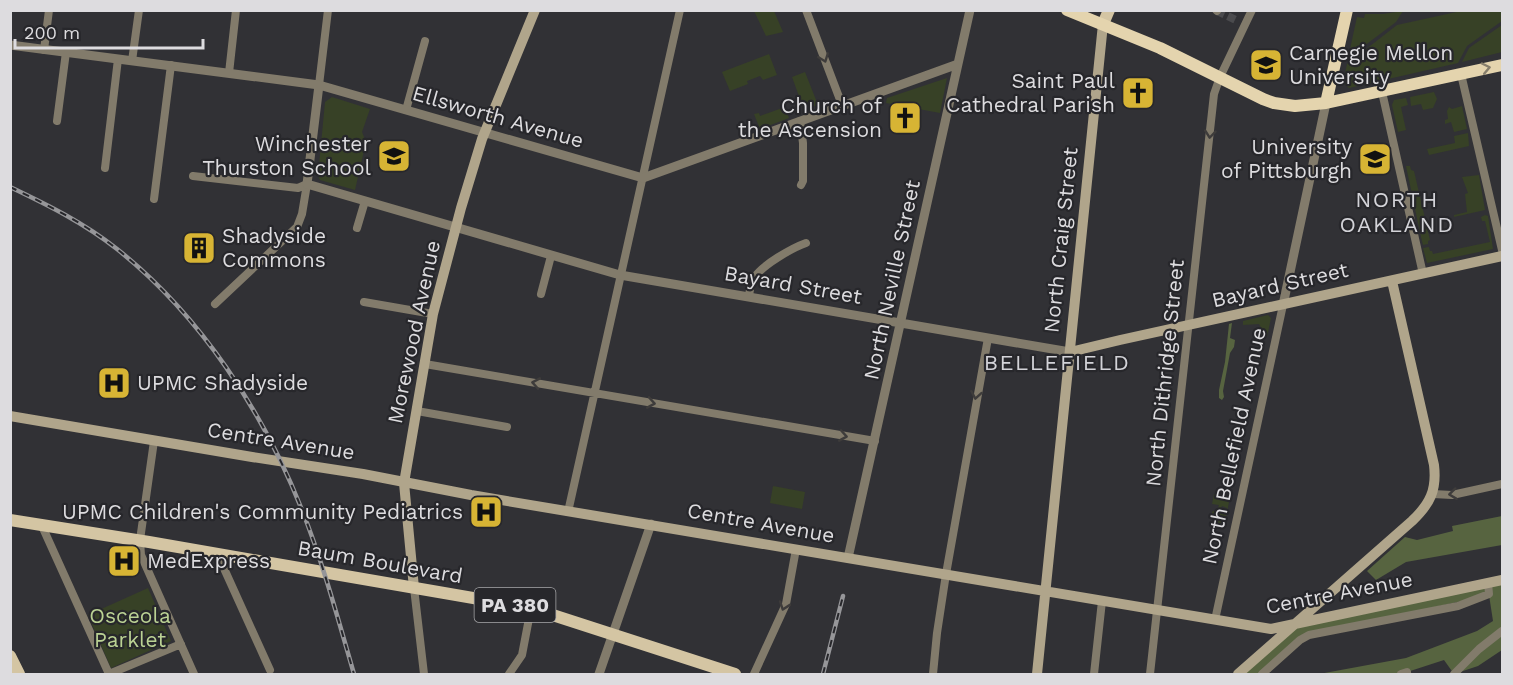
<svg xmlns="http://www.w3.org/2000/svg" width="1513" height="685" font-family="'Work Sans',sans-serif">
<rect width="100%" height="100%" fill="#313135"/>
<!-- green -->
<path fill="#374126" d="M754,11h20l9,21 -17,4z
M1403,11l-7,11 -48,36 9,-41 7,1 1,-4h18z
M1461,11h40l1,10 -35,25 -9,17 -109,25 -6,-5 4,-19 50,-39z
M1502,25v27l-40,10 7,-14z
M769,54l8,21 -14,5 -3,-4 -13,5 1,3 -18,7 -8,-19z
M805,72l13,33 -14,5 -12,-33z
M947,78l-7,35 -54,-10 1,-5z
M1434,92l3,7 -4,9 -10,2 -2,-6 -10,2 -1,-9z
M332,97l38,12 -8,23 4,10 -11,48 -35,-10 -2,-4 7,-74z
M1406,98l2,7 -7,2 5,23 -8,2 -6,-27 2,-5z
M1462,106l5,23 -13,3 -3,-10 -6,2v-4l3,-1 -1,-8 2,-4 3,2z
M785,107l4,11 -29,11 -6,-15 5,-1 1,3z
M1468,133l1,13 -40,9 -2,-6 28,-6 -1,-7z
M1406,166h4l1,4 3,1 16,69 -2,1v3l-5,1 -2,-8z
M1479,175l6,35 -31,7v-2l13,-3 -2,-18 3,-1 -6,-16z
M1485,215l3,1 5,33 -66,14 -4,-15 6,-1 1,4h2l1,3 57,-12 -5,-21h-3l-1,-4z
M1268,315l3,3 -4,19 -4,-1v-5l-4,-7 -16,1v-4z
M773,486l32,6 -3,17 -32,-6z
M1214,494l16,3 -6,30 -4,2 -5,-3 -3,-14 5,-3 8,5 2,-6 -5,-2 -1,2h-3l1,-3 -7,-1z
M148,588l23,53 -60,27 -23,-53z"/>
<!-- forest -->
<path fill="#576440" d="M1232,323l-2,15 5,2 -1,7 -4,6 -7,38 1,6 -2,3 -3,-2v-8l6,-28 4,-38z
M1502,516v29l-96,17 -30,18 -9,-9 38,-34 12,3 36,-9 -1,-5z
M1502,580v70l-24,16 -24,8 -10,-14 -43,14h-82l87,-16 71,-27 16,-10 -4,-26 -180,40 -47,39h-24l59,-50z"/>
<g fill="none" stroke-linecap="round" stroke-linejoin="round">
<!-- minor-tunnel -->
<path stroke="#4b4b4e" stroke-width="8" stroke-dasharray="8 4" stroke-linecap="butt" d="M1217,11l21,10"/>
<!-- minor -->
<path stroke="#827b6b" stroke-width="8" d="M806,10l36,95
M1216,10l1,1
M44,50l5,-40
M132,61l7,-51
M229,73l7,-63
M1461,74l41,176
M319,85l9,-75
M1382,92l41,182
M406,110l19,-69
M57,121l9,-69
M800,121l3,22v38l-2,4
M105,168l13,-109
M193,176l105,12 9,-4
M154,199l17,-134
M357,228l8,-27
M541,294l10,-38
M749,296c1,-6 1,-12 5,-18 8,-13 38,-30 52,-35
M364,302l69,12
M215,304l82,-77 5,-13 5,-30
M425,364l450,77
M417,411l90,16
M154,441l-14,99 1,15 53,119
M1433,494l19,1 50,-11
M568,512l112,-502
M42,526l67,148
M217,553l53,117
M414,588l10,86
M1215,620l68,-315
M109,674l72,-30
M509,674l13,-19 9,-47
M754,674l32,-70 10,-55
M933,674l4,-41 9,-59 42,-236
M1094,674l8,-73
M1150,674l64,-580 6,-17 32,-67
M1262,674l38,-34 9,-5 149,-29 31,-12 -1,-11
M1401,674l6,-2
M1454,674l25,-25 23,-18"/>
<!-- tertiary -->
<path stroke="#827b6b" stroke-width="9" d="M10,45l309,40 324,93 315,-114
M319,85l-12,99 313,91 450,77
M1283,305l43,-202
M848,558l122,-548
M599,674l52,-150"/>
<!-- secondary -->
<path stroke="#b0a58b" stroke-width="10" d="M1070,352l50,-12 382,-84
M10,416l242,41 111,17 108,21 800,134 231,-49
M414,588l-10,-105 29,-169 28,-106 21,-69 53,-129
M1037,674l66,-650
M1238,674l174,-153c18,-17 25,-31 22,-56l-42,-184"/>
<!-- primary -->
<path stroke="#d4c5a3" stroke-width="12" d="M1103,24l6,-14
M10,520l139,22 382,66 204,66
M10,656l9,18"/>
<!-- trunk -->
<path stroke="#e4d4ae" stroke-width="12" d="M1067,10l93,38 103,51 11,4 21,3 31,-3 176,-38
M1326,103l21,-93"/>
<!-- rail casing -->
<g stroke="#969699" stroke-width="4.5">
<path id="rail" d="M10,187c38,18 74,36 107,62 83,66 146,162 185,261 21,53 36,109 52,164
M823,674l20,-78"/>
</g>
<!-- rail -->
<use href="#rail" stroke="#27272b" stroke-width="2" stroke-dasharray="7" stroke-linecap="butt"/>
</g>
<!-- one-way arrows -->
<defs><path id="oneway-chevron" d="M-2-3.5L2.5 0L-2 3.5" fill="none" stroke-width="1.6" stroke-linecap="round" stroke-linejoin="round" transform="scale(1.5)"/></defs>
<g stroke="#3e3c3b">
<use href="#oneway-chevron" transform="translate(824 58) rotate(69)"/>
<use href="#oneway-chevron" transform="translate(1210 134) rotate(96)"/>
<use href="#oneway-chevron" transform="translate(536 383) rotate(-170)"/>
<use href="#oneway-chevron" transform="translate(976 395) rotate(100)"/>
<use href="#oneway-chevron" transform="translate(651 403) rotate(10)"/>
<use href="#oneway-chevron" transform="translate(843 436) rotate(10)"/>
<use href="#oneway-chevron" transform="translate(1453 494) rotate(173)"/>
<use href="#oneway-chevron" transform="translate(784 606) rotate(109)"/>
</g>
<use stroke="#867e6c" href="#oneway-chevron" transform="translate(1486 68) rotate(-12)"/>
<!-- icons -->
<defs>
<g id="university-square" transform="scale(1.725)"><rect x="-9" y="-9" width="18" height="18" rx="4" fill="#d7b434" stroke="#27272b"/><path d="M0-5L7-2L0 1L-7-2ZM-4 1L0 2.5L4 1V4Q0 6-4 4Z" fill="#111"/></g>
<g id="church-square" transform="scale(1.725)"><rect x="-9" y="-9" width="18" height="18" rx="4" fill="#d7b434" stroke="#27272b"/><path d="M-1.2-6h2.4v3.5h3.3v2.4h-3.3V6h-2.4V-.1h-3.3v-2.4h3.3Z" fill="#111"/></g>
<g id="school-square" transform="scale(1.725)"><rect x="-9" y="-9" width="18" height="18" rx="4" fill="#d7b434" stroke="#27272b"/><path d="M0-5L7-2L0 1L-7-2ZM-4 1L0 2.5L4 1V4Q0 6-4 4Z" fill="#111"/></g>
<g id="building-square" transform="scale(1.725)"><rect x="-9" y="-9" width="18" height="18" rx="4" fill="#d7b434" stroke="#27272b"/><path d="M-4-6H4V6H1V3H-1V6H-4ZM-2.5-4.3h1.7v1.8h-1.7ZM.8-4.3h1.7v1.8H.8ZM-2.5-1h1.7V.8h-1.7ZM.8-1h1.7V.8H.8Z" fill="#111"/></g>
<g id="hospital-square" transform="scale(1.725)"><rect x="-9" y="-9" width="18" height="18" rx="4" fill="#d7b434" stroke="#27272b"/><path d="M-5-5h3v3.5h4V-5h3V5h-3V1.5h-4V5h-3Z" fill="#111"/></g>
</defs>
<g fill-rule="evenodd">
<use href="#university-square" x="1266" y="65"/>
<use href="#church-square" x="1138" y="93"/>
<use href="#church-square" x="905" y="118"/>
<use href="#school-square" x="394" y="156"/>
<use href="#university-square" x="1375" y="159"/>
<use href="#building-square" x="199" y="248"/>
<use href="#hospital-square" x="114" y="383"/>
<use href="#hospital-square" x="486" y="512"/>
<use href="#hospital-square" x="124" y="561"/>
</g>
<g text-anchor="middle" stroke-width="4.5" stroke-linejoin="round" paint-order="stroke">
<!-- shield labels -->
<rect fill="#27272b" stroke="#a6a6a9" stroke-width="1.5" x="474.5" y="588" width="81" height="34" rx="4.5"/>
<g font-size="20" font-weight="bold" fill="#dddcdf">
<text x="515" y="612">PA 380</text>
</g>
<!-- poi labels -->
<g font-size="21" fill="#dddcdf" stroke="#27272b" text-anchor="end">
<text x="1289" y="60" text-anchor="start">Carnegie Mellon<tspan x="1289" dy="24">University</tspan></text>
<text x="1115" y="88">Saint Paul<tspan x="1115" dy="24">Cathedral Parish</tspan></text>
<text x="882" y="113">Church of<tspan x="882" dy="24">the Ascension</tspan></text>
<text x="371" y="151">Winchester<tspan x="371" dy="24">Thurston School</tspan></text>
<text x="1352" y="154">University<tspan x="1352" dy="24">of Pittsburgh</tspan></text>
<text x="222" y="243" text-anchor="start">Shadyside<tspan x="222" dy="24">Commons</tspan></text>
<text x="137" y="390" text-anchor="start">UPMC Shadyside</text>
<text x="463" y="519">UPMC Children's Community Pediatrics</text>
<text x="147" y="568" text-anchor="start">MedExpress</text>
</g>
<!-- street labels -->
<g font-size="21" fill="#dddcdf" stroke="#27272b">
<text transform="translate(498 117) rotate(16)" y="7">Ellsworth Avenue</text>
<text transform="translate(1061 240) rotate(-84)" y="7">North Craig Street</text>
<text transform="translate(892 280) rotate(-78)" y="7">North Neville Street</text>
<text transform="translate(793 285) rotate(10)" y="7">Bayard Street</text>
<text transform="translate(1280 285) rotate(-13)" y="7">Bayard Street</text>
<text transform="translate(414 332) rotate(-78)" y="7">Morewood Avenue</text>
<text transform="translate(1165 373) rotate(-84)" y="7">North Dithridge Street</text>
<text transform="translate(281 441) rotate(9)" y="7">Centre Avenue</text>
<text transform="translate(1234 446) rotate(-78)" y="7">North Bellefield Avenue</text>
<text transform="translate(761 523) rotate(10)" y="7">Centre Avenue</text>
<text transform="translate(380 562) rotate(10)" y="7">Baum Boulevard</text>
<text transform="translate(1339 593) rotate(-11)" y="7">Centre Avenue</text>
</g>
<!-- park labels -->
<g font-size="21" fill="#bbd294" stroke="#27272b">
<text x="130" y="623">Osceola<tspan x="130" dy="24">Parklet</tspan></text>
</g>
<!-- neighbourhood labels -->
<g font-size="22" letter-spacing="1.5" fill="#d3d3d8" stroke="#27272b">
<text x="1397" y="207">NORTH<tspan x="1397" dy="25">OAKLAND</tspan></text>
<text x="1057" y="370">BELLEFIELD</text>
</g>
</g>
<!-- border -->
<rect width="1513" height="685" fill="none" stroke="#dddcdf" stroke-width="24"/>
<!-- scale -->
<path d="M15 39v9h188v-9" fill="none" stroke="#dddcdf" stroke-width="3"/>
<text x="24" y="39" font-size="18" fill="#dddcdf" stroke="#27272b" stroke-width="4.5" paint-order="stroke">200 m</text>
</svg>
